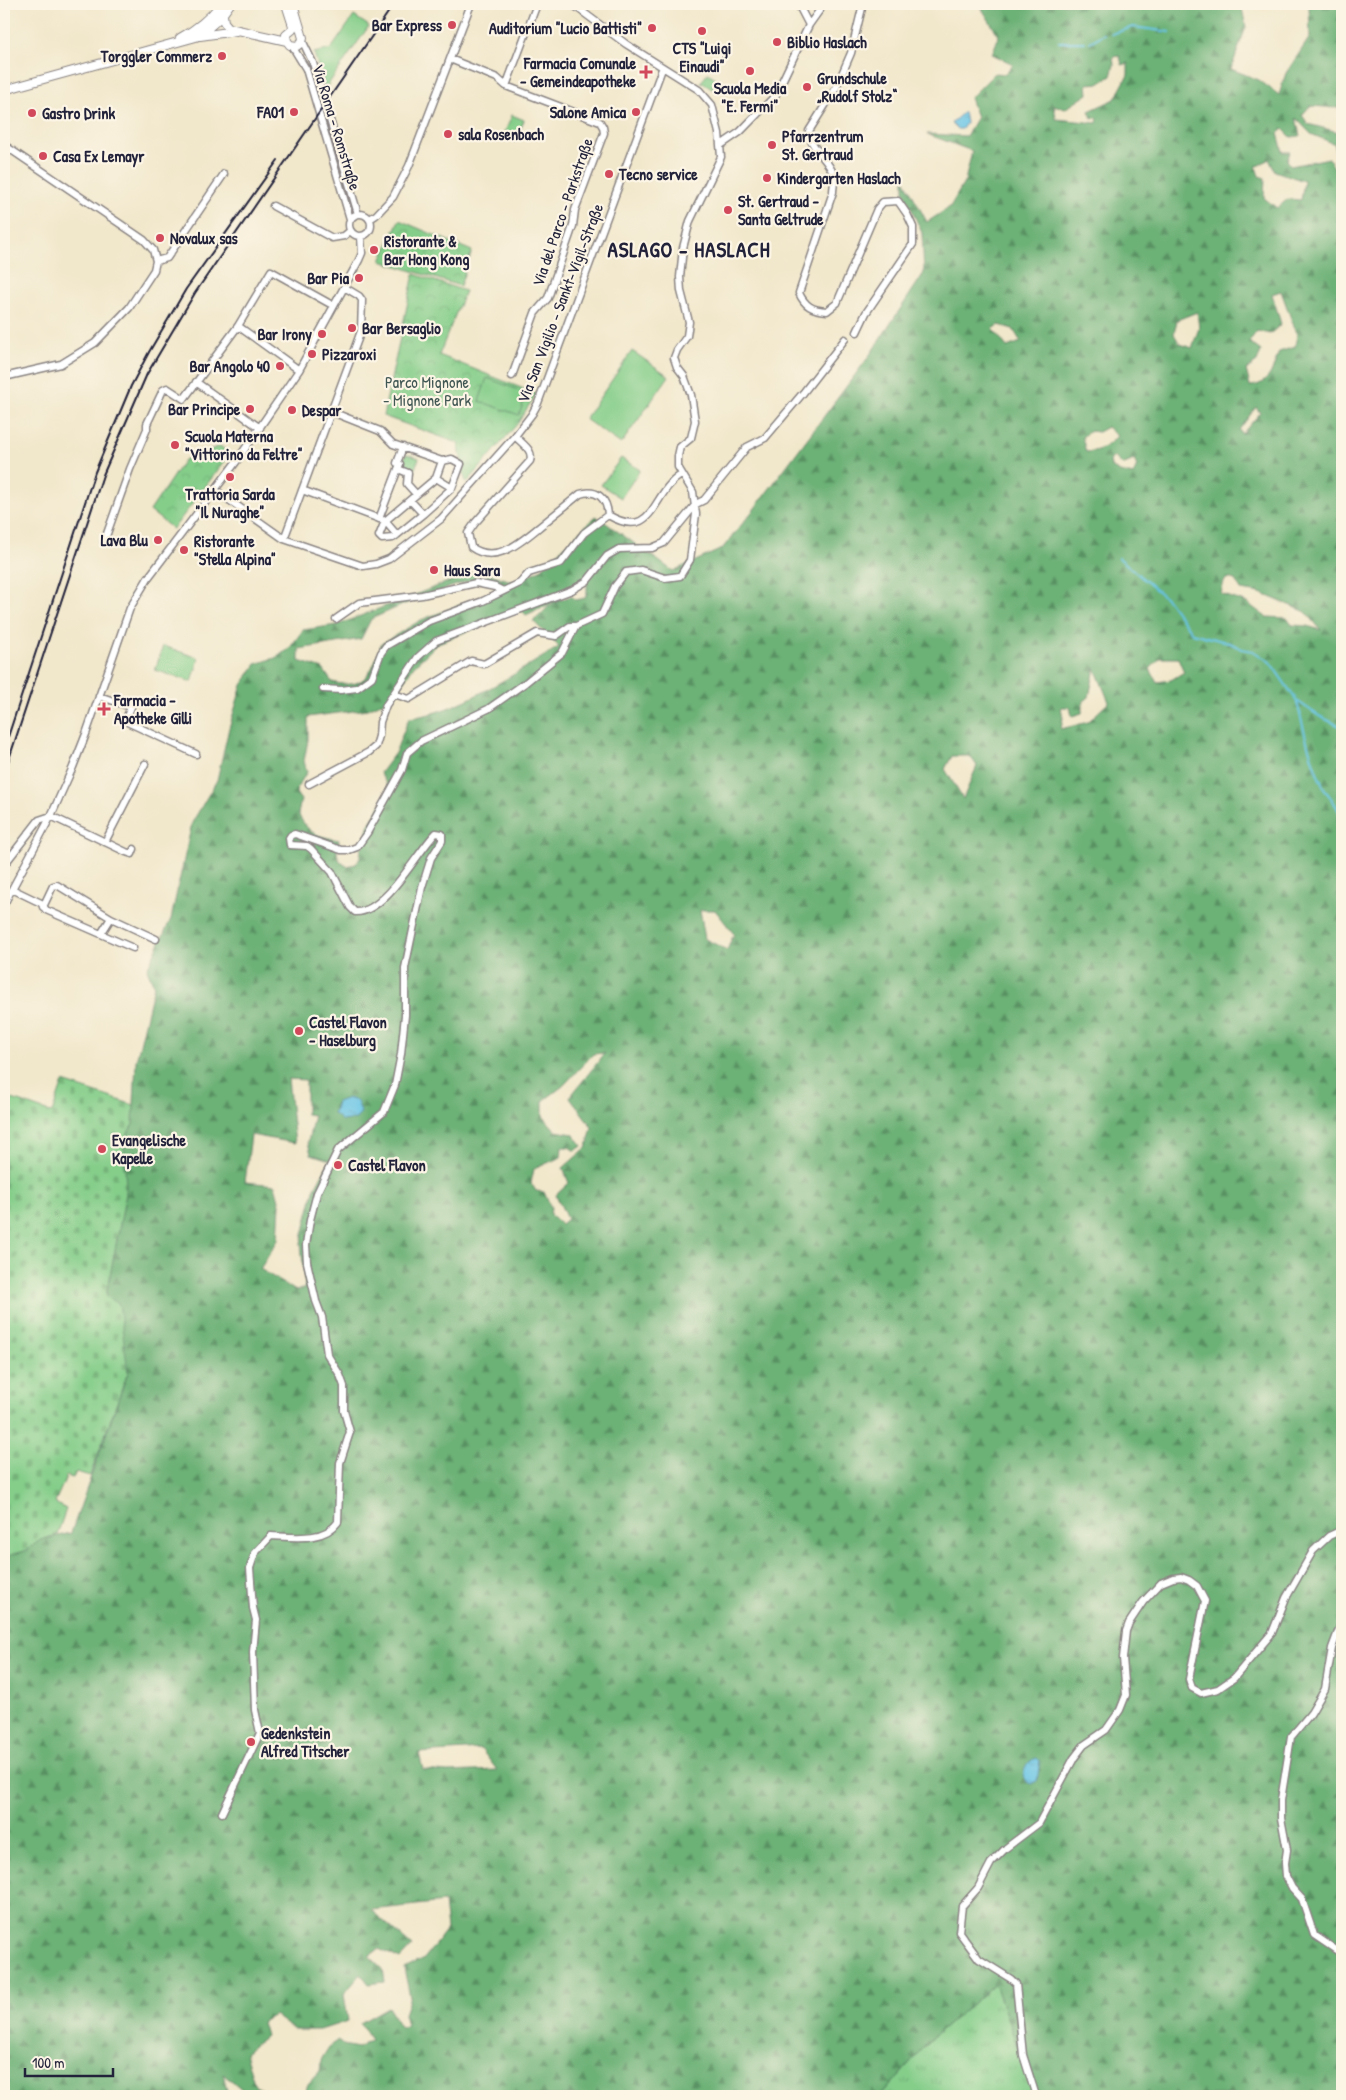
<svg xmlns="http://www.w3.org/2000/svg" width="1346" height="2100" font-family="'Patrick Hand',sans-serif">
<defs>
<pattern id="grass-tufts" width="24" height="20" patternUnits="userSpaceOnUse" patternTransform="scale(1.25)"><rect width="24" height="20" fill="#85ce8a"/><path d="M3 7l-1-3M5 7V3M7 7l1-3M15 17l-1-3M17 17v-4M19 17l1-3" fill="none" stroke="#73b178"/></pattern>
<pattern id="forest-firs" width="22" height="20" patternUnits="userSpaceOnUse" patternTransform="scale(1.25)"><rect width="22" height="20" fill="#6cb176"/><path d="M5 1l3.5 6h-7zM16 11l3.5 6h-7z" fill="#589062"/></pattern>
<pattern id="cemetery-stones" width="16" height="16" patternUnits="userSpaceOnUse" patternTransform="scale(1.25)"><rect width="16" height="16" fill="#85ce8a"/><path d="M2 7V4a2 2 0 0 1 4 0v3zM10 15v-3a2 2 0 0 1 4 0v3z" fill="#73b178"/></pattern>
<pattern id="park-crowns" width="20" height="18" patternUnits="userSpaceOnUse" patternTransform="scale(1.25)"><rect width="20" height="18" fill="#85ce8a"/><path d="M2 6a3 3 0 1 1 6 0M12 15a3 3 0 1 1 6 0" fill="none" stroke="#73b178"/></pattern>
<pattern id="water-ripples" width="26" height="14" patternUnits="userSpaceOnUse" patternTransform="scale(1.25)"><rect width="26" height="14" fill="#68c5e6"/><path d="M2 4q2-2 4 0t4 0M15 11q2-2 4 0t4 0" fill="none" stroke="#5aa9c6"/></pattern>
</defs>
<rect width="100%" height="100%" fill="#fcf5e5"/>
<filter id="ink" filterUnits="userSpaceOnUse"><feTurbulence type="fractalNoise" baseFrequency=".02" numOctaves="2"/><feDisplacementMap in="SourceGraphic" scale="10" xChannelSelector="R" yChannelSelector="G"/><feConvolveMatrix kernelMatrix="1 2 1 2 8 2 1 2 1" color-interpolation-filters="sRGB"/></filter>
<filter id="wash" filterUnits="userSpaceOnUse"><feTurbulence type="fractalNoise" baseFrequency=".0096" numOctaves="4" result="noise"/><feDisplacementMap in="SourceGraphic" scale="20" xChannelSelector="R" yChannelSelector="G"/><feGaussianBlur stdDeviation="1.12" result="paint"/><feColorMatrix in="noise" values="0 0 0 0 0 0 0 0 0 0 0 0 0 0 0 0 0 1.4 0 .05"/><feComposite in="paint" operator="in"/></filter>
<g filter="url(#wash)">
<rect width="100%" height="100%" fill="#f1e7cb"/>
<!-- grass -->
<path fill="url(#grass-tufts)" stroke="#547862" d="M995,1983l40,113h-154l54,-61z"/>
<!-- forest -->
<path fill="url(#forest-firs)" stroke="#476a58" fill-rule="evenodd" d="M979,4h262l5,23 -15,42 28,11 20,15 7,-22 24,-36 -1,-33h33v104l-32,-2 -8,9 6,9 34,9v24l-7,-6v-7l-24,-10 -15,-16 4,18 -9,1 -8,-8 -5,4 5,19h7l-3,8 4,6 38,-8 5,10 8,-4v1932h-307l-40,-112 -60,51 -54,61h-577l4,-12 12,-13 1,-11 8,-13 10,-7 4,5 15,3 13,-8 -11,-17 28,-16 13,21 6,-3 -3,-11 6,-17 -6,-29 20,-9 23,-30 -3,-27 -73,8 41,36 -12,13 -21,-10 -10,7 14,13 2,13 -16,2 -8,-10 -17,20 4,27 -28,9h-26l-20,-15 -12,7 4,14 -21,17 10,33 9,4v6h-9l-2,-4h-8l-22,-19 4,18 6,5h-229v-539l23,-7 13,-10 31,-7 57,-161 -22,-76 20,-103 -2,-53 9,-16 3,-63 18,-75 -7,-17 24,-50 21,-96 25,-43 12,-52 13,-43 14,-21 19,-6 14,-9 14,-19 34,-5 142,-55 35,12 26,-12 56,-54 77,55 49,-22 33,-41 112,-149 57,-86 -2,-40 -18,-41v-13l23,43 23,-15 15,-26 7,-30 -45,-17 39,2 11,-19 -7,-19 25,-25 10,1 8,-10 -21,-10 7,-18zM1120,56l2,9 6,-2v12l-13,24 -26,12 3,7h6l-1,5 -41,-4 -2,-14 11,4 23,-15 -1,-10 12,-1 12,-7 3,-11 -1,-8zM1269,159l6,12 29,10 -3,19 -13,-1 -11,9 -13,-10 1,-20 -6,-2 -3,-9zM1281,291l16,44 -2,12 -16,5c-6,16 -9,33 -29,34l-4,-16 11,-8 4,-11 -12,-9 8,-11 13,3 11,-10 -9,-30zM1197,312l2,16 -7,20 -12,-4 -6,-10 3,-14zM999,325l14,4 8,13 -14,5 -14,-18zM1256,407l4,6 -18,21 -3,-4zM1107,427l10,9c-9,10 -17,15 -31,16l-4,-15 8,-6 8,1zM1114,456l8,9 12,-5 3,6 -4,9 -13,-3 -9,-5 -1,-6zM481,577l28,9 -88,34 -40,24c-9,28 -15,47 -49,38l-9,-13 -24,-8v-12l62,-10 10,-20 50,-22zM1228,578l7,2 6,10 19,3 46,19 15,18 -14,-4 -15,-1 -5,-7 -21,-1 -19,-14 -26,-9 3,-13zM587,581v13l-2,4 -9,2 -5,-4c-8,3 -20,7 -26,14 -5,5 -6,7 -12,11l26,26c-42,25 -102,66 -150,71l-14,35 -15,20 10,16 -22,37 -4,18 -3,4 -1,10 -4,6 -9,2c-12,-6 -11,-16 -8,-26 -24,-5 -28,-4 -41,-26l3,-14 -5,-7 1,-5 10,-16 -3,-11 4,-21v-23l60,-8 26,-12 19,-30 25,-24 83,-33 5,5 34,-16 2,-5zM1160,658h18l6,14 -13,8 -14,2 -7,-13zM1095,668l14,34 -21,20 -27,7 2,-11 -2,-11h9l2,9 10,-3 1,-11 6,-5zM952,756h18l7,10 -14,33 -18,-30zM700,910h15l19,24 -7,16 -22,-11zM605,1053l-35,44 22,30 -5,20 -24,21 6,15 -13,12 11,24 -6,5 -11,-9 1,-7 -7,-16 -8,-1 -5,-8 3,-14 27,-12 1,-10h7l6,4 7,-5 -9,-12 -17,-3 -13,-15v-15l20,-15 30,-32zM288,1079l18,1v34l8,1 -6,27 3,12 19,6 -16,30 -13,53 4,45 -9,3 -36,-22 18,-29 2,-36 -5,-19 -30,-3 6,-47 44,8zM481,1749l16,21 -49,2 -25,-2 -4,-17z"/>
<!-- cemetery -->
<path fill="url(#cemetery-stones)" stroke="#547862" d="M63,1082l71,23 -1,19 -9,16 2,53 -20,103 13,8 9,68 -38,104 -14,-4 -3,6 -7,-2c-3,10 -8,17 -11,27l11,6 -9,26 -17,5 -13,10 -23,7v-461l48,17z"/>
<!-- park -->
<path fill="url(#park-crowns)" stroke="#547862" d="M399,220l73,31 -12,35 -79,-25z
M414,274l51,17 -26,64 97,39 -18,29 -52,61 -8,-41 -75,-27z
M220,446l10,8 -57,75 -23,-18 34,-51z"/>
<!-- garden -->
<path fill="#85ce8a" stroke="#547862" d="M354,16l15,10 -44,63 -11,-36 17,-4z
M708,73l15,10 -6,9 -16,-10z
M512,115l12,5 -8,22 -13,-5z
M632,351l37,25 -48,68 -36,-25z
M487,378l40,15 -8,22 -40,-14z
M406,454l13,4 -5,13 -13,-4z
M621,458l19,12 -19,28 -20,-13z
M163,646l36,12 -7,24 -37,-12z"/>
<!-- water -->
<path fill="url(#water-ripples)" stroke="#457490" d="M964,112l2,11 -4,6h-5l-6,-6z
M348,1098l9,3 4,11 -5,7 -14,2 -9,-8 4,-11z
M1037,1758l3,3 -3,20 -6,3 -4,-2 -4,-7c3,-10 5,-14 14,-17z"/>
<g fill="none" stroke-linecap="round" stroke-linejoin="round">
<!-- stream -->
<path stroke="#68c5e6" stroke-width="2" d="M1111,34l22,-7 37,5
M1059,42h26
M1090,42l14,-8
M1119,558l48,41 25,34 38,10 12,6 11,2 17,11 27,39 22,15 23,11
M1297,702c7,28 13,56 25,82 6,13 17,21 20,36"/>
</g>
</g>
<g filter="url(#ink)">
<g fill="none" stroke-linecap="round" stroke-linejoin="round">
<!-- minor casing -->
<g stroke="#8a8483" stroke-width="9">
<path id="minor" d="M798,4l11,21
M302,40l11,23 45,151
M292,46l14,23 44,150
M450,59l47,19 9,8 94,36 3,5 1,6 -29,77 -2,16 -25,72 -13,15 -23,63
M506,86l31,-82
M4,145l140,95 9,10 3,11 -2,9 -25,38 -34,35 -34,21 -57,13
M721,145l19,-13 35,-36 34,-71 15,-21
M273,206l59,32 12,-2 6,-5
M349 225a11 11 0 1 1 22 0a11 11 0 1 1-22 0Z
M370,219l6,-4 17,-18 16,-31 62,-162
M156,261l11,-3 57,-84
M238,326l61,44
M857,332l9,-19 47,-69v-17l-6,-13 -9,-13 -15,1 -6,7 -40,94 -10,8c-15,-1 -22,-5 -28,-18l34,-101c0,-5 2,-12 1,-16 -5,-18 -24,-26 -25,-45l27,-43 15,-35 12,-49
M196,382l64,46
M515,436c7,8 19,14 15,25l-55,62 -7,10 3,14c26,19 52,-7 72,-23 12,-10 25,-20 37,-30 17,-5 27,4 28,21
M403,447l-6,16 3,1 -2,5 10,4 -1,11 9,10
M442,461l10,-2 9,5 -9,24
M215,490l69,49 79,27 13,-2 13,-5 52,-40 74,-83 17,-22 6,-11 124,-334
M302,490l83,31 51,-43 6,-17 -49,-17 -13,-13 -48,-19
M423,514l29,-26 -16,-10
M608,515c47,27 43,-22 73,-40
M379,519l19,-50
M385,521l12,14 -4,3 -11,1 -3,-3z
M397,535l26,-21 -13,-14
M284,539l77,-208 1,-31 -3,-4 -15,-9
M104,542l26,-73 17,-40v-5l16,-34 4,-2 17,11 54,-73 33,-55 63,35
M336,619l23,-16 63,-8 54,-12 19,4 8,4
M323,689l18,1 16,-2 15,-11 9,-24 5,-7 43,-25 54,-20 37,-18 9,-10 32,-10 23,-30 24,-18
M394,694l15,5 62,-38 13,3 53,-31 19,3 14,-10h6
M99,696l32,11 -6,14 71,33
M309,784l60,-32 7,-6 3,-10 1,-14 6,-17 32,-48 18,-16 136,-51 15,-9 20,-25 12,-7 33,-1 12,-5 32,-39 8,-4 43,-53 18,-9 38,-45 42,-54
M105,842l40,-78
M4,865l35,-45 12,-4 75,36 6,2 2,-5
M12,889l29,14 5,7 87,38
M4,904l47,-88 22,-49 13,-33 44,-126 18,-30 88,-116 63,-92 60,-110 3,-7 -1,-16
M43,907l10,-21 4,-1 54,33 -10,16
M111,918l45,21
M1342,1621l-10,27 -7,41 -14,24 -20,24 -10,63v18l6,32 -2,13 1,13 6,12 10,11 12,36 28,19
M222,1813l38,-80 -5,-23 -2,-58 3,-32 -3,-12 -3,-40 5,-15 16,-17c22,1 53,6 67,-14l2,-59 10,-31 -6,-21v-25l-4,-11 -13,-21 -5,-37 -6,-16 -9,-39 -1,-17 4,-25 7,-27 21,-43 46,-38 11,-27 6,-31 4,-39v-47l17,-81 9,-29 11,-17v-7l-6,-1c-19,19 -51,81 -81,79l-5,-5 -18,-35 -21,-23 -4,-3 -17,-1 -1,-7 2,-3 4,-1 46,16h8l8,-3 10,-14 35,-63 5,-17 14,-12 67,-32 37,-26 37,-30 14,-27 26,-12 13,-28 11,-14 15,-2 24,8 15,-2 10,-16 6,-46 -3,-22 -15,-25v-11l2,-9 11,-9 4,-17 -4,-26 -7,-19 -7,-9 -3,-9 3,-8 10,-14 2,-14 -8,-31 -1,-14 3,-29 7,-27 31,-64 -2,-24 -7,-28 -13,-15 -73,-46 -54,-40
M1036,2096l-13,-41 -7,-71 -5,-5 -32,-20 -20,-27 3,-26 16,-18 13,-25 15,-15 33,-25 35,-65 10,-13 22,-15 14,-20 6,-15 -3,-37 3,-27 3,-8 14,-21 18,-19 12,-5 8,-1 8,3 8,6 8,15 -16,78 3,9 9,5 17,-4 16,-11 38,-45 14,-35 27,-47 16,-15 13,-6"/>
</g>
<!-- major casing -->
<g stroke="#8a8483" stroke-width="10">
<path id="major" d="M286,4l7,22 -1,4 -6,5 1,6
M223,15l1,7 5,6 58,13 3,4 7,1 5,-4 1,-4 -10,-34
M200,36l36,-5
M180,38c17,-9 29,-19 41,-34
M4,90l192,-53c14,-9 25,-19 34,-33"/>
</g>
<!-- minor -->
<use href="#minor" stroke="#fff" stroke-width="6"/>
<!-- major -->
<use href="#major" stroke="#fff" stroke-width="8"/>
<!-- rail -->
<path stroke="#22223b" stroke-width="2" d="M4,749l91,-277 36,-86 18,-34 37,-63 92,-129
M4,774l99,-299 44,-101 48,-81 199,-289"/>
</g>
</g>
<!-- markers -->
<g fill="#d1495b" stroke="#fcf5e5" stroke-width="2">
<circle cx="452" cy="25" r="5"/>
<circle cx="652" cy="28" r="5"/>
<circle cx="702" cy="31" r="5"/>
<circle cx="777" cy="42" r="5"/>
<circle cx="222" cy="56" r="5"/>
<circle cx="750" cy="71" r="5"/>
<path d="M643.5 64.5h5v5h5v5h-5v5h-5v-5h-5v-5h5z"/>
<circle cx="807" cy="87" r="5"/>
<circle cx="294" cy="112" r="5"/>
<circle cx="636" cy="112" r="5"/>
<circle cx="32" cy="113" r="5"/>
<circle cx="448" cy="134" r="5"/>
<circle cx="772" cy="145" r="5"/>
<circle cx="43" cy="156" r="5"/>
<circle cx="609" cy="174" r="5"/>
<circle cx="767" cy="178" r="5"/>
<circle cx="728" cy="210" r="5"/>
<circle cx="160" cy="238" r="5"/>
<circle cx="374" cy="250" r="5"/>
<circle cx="359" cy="278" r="5"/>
<circle cx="352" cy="328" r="5"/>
<circle cx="322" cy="334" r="5"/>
<circle cx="312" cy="354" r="5"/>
<circle cx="280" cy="366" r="5"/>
<circle cx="250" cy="409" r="5"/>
<circle cx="292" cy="410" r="5"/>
<circle cx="175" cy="445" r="5"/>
<circle cx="230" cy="477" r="5"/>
<circle cx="158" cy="540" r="5"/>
<circle cx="184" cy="550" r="5"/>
<circle cx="434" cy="570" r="5"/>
<path d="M101.5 701.5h5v5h5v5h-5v5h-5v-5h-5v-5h5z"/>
<circle cx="299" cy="1031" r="5"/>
<circle cx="102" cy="1149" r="5"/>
<circle cx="338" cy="1165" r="5"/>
<circle cx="251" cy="1742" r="5"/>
</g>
<g text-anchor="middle" stroke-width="4.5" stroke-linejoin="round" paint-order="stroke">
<!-- poi labels -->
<g font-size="16" font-weight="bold" fill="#22223b" stroke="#fcf5e5" text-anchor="start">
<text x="442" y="31" text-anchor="end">Bar Express</text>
<text x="642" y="34" text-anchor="end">Auditorium "Lucio Battisti"</text>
<text x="787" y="48">Biblio Haslach</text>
<text x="702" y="54" text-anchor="middle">CTS "Luigi<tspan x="702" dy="18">Einaudi"</tspan></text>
<text x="212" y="62" text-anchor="end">Torggler Commerz</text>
<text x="636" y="69" text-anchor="end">Farmacia Comunale<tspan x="636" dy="18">- Gemeindeapotheke</tspan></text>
<text x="817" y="84">Grundschule<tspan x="817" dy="18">„Rudolf Stolz“</tspan></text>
<text x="750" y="94" text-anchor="middle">Scuola Media<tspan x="750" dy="18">"E. Fermi"</tspan></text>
<text x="284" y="118" text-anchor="end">FA01</text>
<text x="626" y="118" text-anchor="end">Salone Amica</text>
<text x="42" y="119">Gastro Drink</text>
<text x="458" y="140">sala Rosenbach</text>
<text x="782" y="142">Pfarrzentrum<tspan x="782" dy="18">St. Gertraud</tspan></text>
<text x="53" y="162">Casa Ex Lemayr</text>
<text x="619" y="180">Tecno service</text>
<text x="777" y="184">Kindergarten Haslach</text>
<text x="738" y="207">St. Gertraud -<tspan x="738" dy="18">Santa Geltrude</tspan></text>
<text x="170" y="244">Novalux sas</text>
<text x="384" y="247">Ristorante &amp;<tspan x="384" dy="18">Bar Hong Kong</tspan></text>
<text x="349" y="284" text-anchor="end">Bar Pia</text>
<text x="362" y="334">Bar Bersaglio</text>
<text x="312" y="340" text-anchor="end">Bar Irony</text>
<text x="322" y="360">Pizzaroxi</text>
<text x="270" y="372" text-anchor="end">Bar Angolo 40</text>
<text x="240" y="415" text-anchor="end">Bar Principe</text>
<text x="302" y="416">Despar</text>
<text x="185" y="442">Scuola Materna<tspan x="185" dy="18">"Vittorino da Feltre"</tspan></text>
<text x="230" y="500" text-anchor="middle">Trattoria Sarda<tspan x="230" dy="18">"Il Nuraghe"</tspan></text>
<text x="148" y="546" text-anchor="end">Lava Blu</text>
<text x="194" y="547">Ristorante<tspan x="194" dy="18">"Stella Alpina"</tspan></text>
<text x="444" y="576">Haus Sara</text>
<text x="114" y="706">Farmacia -<tspan x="114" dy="18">Apotheke Gilli</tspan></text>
<text x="309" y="1028">Castel Flavon<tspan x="309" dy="18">- Haselburg</tspan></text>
<text x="112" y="1146">Evangelische<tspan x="112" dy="18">Kapelle</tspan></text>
<text x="348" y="1171">Castel Flavon</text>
<text x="261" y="1739">Gedenkstein<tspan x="261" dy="18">Alfred Titscher</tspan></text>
</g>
<!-- street labels -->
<g font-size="16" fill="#22223b" stroke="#fcf5e5">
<text transform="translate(337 127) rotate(73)" y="6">Via Roma - Romstraße</text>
<text transform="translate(562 212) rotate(-71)" y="6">Via del Parco - Parkstraße</text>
<text transform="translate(560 303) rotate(-69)" y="6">Via San Vigilio - Sankt-Vigil-Straße</text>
</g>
<!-- park labels -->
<g font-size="16" fill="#405653" stroke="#fcf5e5">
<text x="427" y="388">Parco Mignone<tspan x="427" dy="18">- Mignone Park</tspan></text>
</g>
<!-- district labels -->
<g font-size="21" font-weight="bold" letter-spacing="1" fill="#22223b" stroke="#fcf5e5">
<text x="689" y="257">ASLAGO - HASLACH</text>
</g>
</g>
<!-- margin -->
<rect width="1346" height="2100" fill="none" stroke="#fcf5e5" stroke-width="20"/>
<!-- scale -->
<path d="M25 2068v8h88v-8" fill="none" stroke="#22223b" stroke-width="2.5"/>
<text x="32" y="2068" font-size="15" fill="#22223b" stroke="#fcf5e5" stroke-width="4" paint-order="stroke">100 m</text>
</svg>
